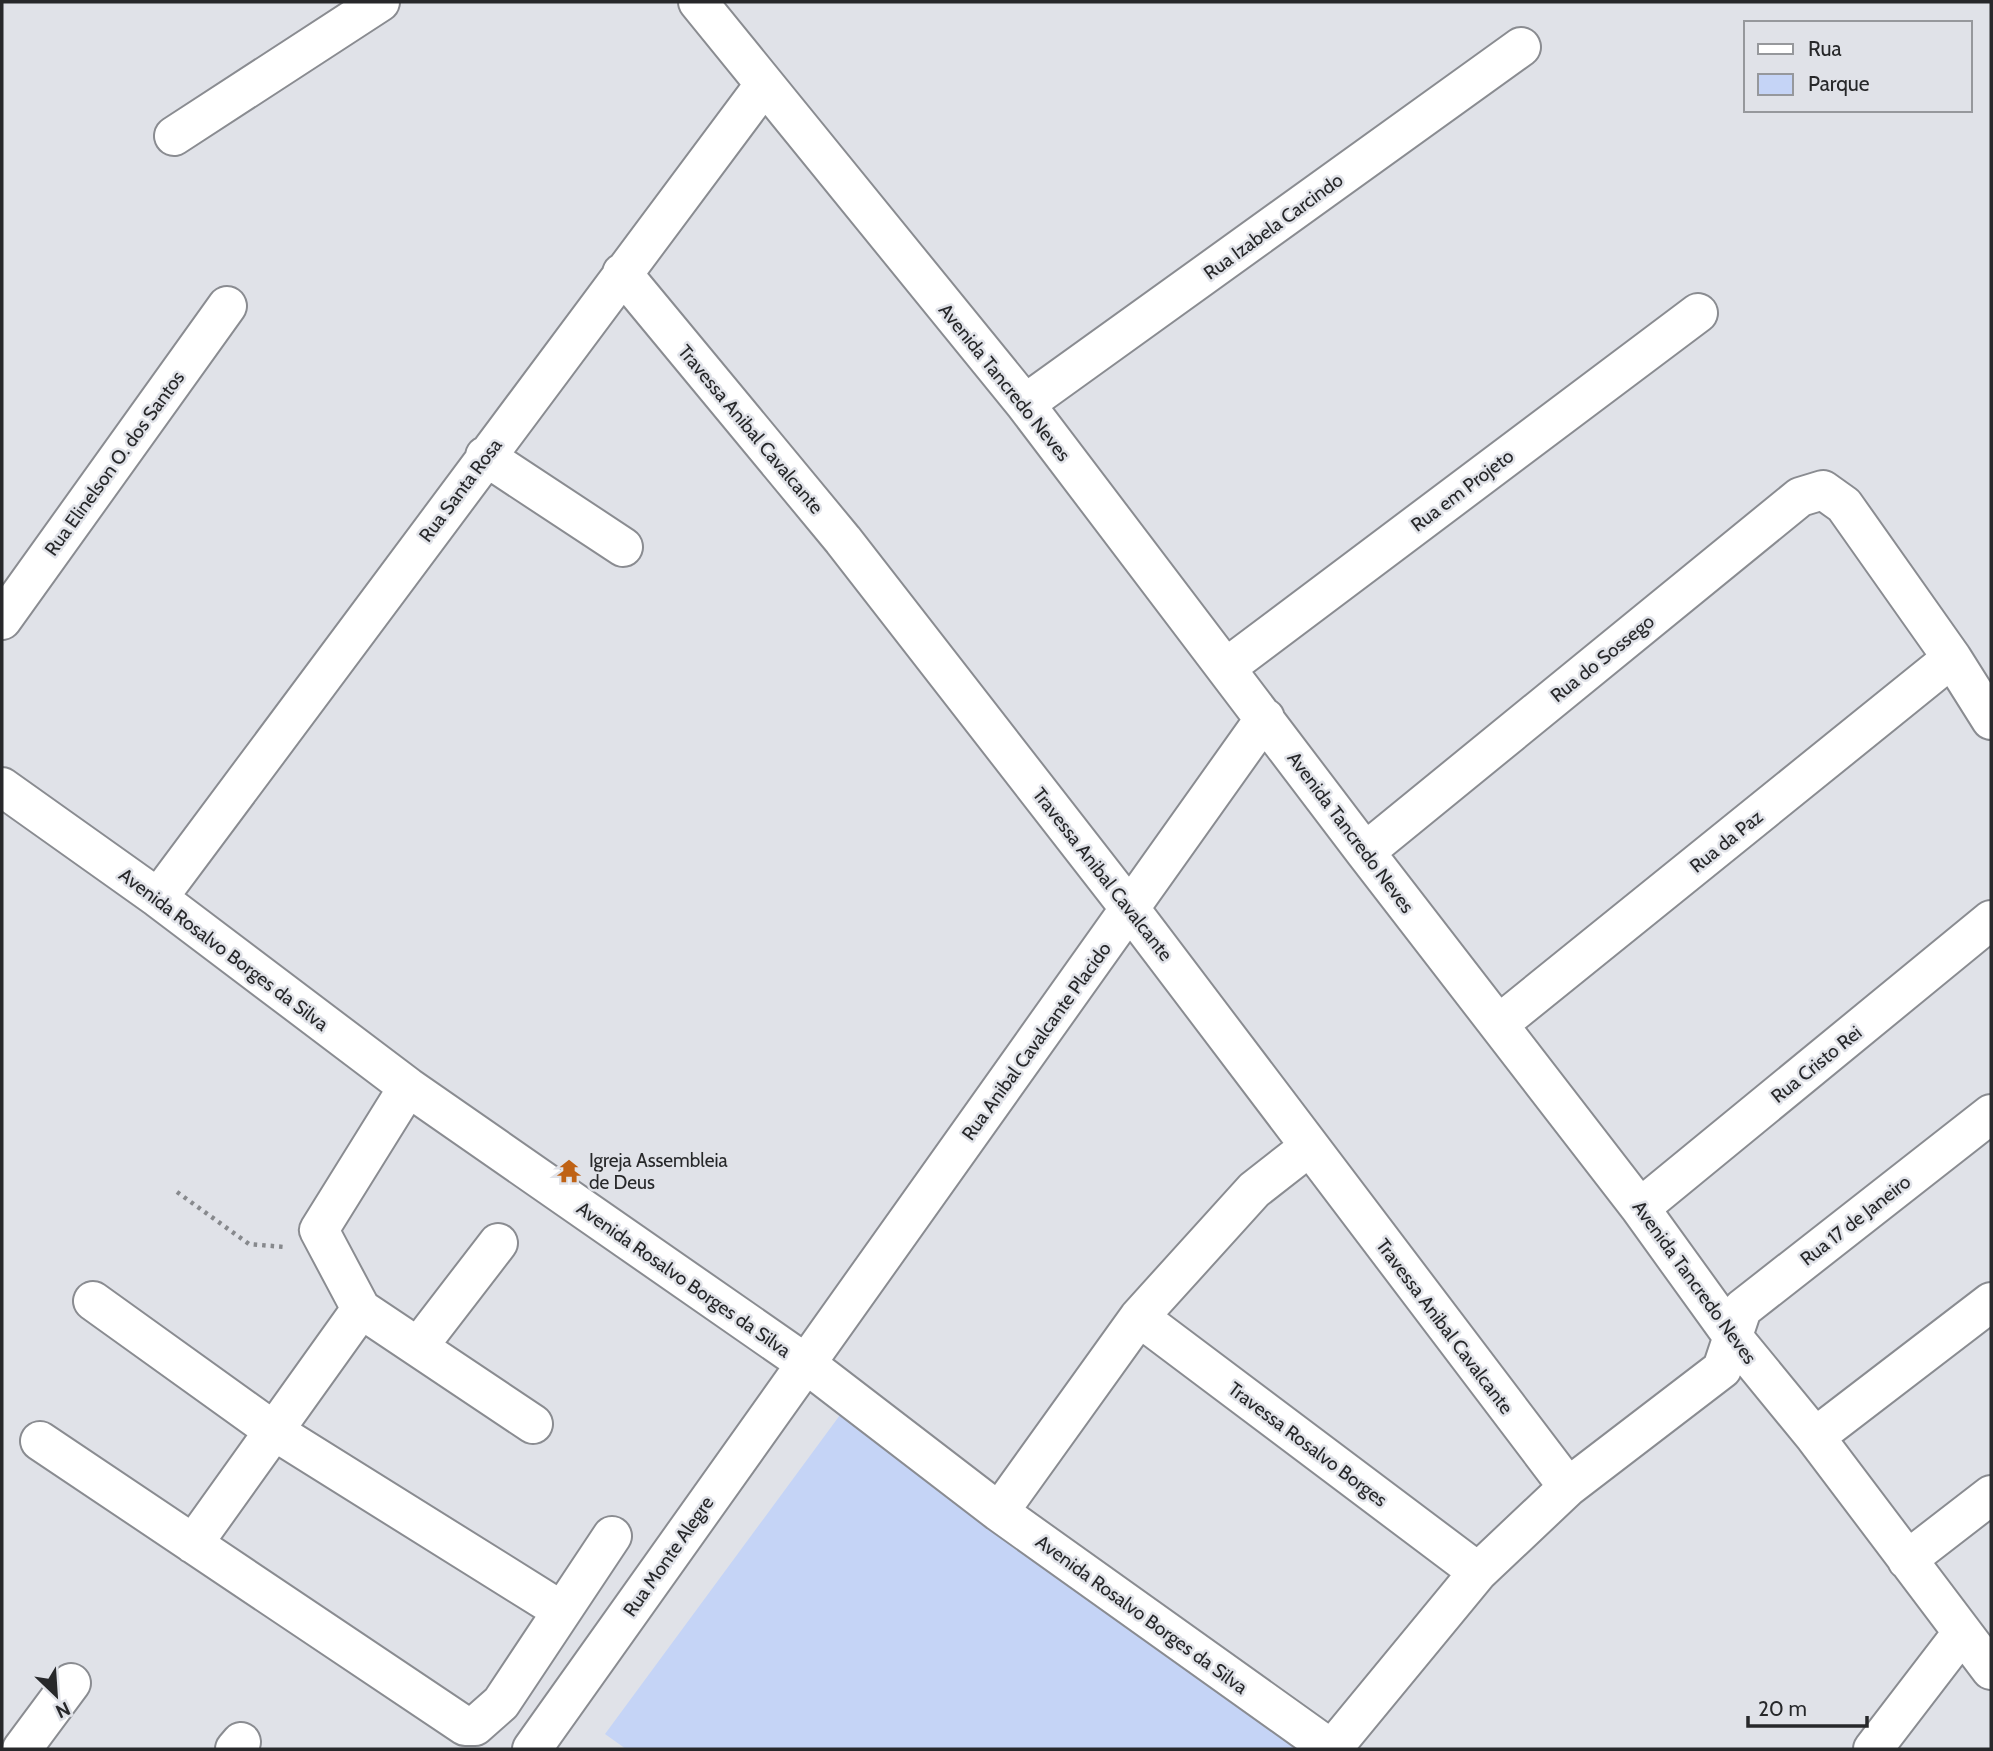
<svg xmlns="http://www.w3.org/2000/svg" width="1993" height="1751" font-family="Cabin,sans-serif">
<rect width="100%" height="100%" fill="#e0e2e8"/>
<!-- green -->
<path fill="#c5d4f6" d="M840,1415l460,334h-674l-21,-15z"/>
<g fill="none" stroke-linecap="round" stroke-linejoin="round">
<!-- minor casing -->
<g stroke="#8a8c91" stroke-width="42">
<path id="minor" d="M698,2l327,402 340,448 275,356 93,129 82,100 176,233
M174,136l206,-134
M622,273l221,267 287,369 438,578
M1025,404l496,-357
M485,456l138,91
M2,620l225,-314
M1227,667l471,-354
M2,787l156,111 250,189 397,276 194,149 332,237
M1365,852l435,-355 23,-7 21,15 108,153 39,62
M158,898l606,-813
M1499,1024l453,-366
M408,1087l-89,143 42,79 172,115
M1640,1208l351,-288
M93,1301l181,130 288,180
M1139,1317l339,255
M418,1347l80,-104
M1815,1437l176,-135
M40,1441l425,285h10l26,-23 111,-167
M999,1512l140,-195 115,-127 55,-43
M193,1544l168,-235
M1907,1560l84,-65
M22,1749l49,-66
M235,1749l6,-7
M532,1749l733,-1031
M1332,1749l146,-177 90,-85 154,-118 20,-60 249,-195
M1873,1749l89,-116"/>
</g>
<!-- path -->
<path stroke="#87898d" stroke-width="4.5" stroke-dasharray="3.5 5" stroke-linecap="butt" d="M177,1192l72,52 35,3"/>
<!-- minor -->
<use href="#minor" stroke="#fff" stroke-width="38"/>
</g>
<!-- icons -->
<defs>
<g id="temple-bare" transform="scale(1.89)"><path d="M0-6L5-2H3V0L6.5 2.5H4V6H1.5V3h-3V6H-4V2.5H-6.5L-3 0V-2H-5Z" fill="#bf6215" stroke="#e0e2e8" stroke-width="2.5" paint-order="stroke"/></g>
</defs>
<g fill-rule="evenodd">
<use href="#temple-bare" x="569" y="1171"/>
</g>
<g text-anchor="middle" stroke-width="5" stroke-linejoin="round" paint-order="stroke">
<!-- street labels -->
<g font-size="19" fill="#27282a" stroke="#e0e2e8">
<text transform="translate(1273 226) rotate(-36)" y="7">Rua Izabela Carcindo</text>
<text transform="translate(1005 382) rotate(51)" y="7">Avenida Tancredo Neves</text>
<text transform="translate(751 429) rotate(50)" y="7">Travessa Anibal Cavalcante</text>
<text transform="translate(114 463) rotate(-54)" y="7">Rua Elinelson O. dos Santos</text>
<text transform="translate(460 490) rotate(-53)" y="7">Rua Santa Rosa</text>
<text transform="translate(1462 490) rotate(-37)" y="7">Rua em Projeto</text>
<text transform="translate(1602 658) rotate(-39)" y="7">Rua do Sossego</text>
<text transform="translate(1351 832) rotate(53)" y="7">Avenida Tancredo Neves</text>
<text transform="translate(1726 841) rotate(-39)" y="7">Rua da Paz</text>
<text transform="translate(1103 874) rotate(52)" y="7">Travessa Anibal Cavalcante</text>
<text transform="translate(224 949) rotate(37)" y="7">Avenida Rosalvo Borges da Silva</text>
<text transform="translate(1036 1041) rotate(-54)" y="7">Rua Anibal Cavalcante Placido</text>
<text transform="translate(1816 1064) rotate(-39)" y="7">Rua Cristo Rei</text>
<text transform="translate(1855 1220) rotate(-38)" y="7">Rua 17 de Janeiro</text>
<text transform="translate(684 1279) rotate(35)" y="7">Avenida Rosalvo Borges da Silva</text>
<text transform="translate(1695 1282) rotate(54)" y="7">Avenida Tancredo Neves</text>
<text transform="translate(1445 1326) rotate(53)" y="7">Travessa Anibal Cavalcante</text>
<text transform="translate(1308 1444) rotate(37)" y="7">Travessa Rosalvo Borges</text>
<text transform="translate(668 1556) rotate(-55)" y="7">Rua Monte Alegre</text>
<text transform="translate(1142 1614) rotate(36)" y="7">Avenida Rosalvo Borges da Silva</text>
</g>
<!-- poi labels -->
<g font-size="19" fill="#27282a" stroke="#e0e2e8" text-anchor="start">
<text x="589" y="1167">Igreja Assembleia<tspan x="589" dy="22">de Deus</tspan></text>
</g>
</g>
<!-- border -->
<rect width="1993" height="1751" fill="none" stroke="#27282a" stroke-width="7"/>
<!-- legend -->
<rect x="1744" y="21" width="228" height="91" fill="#e0e2e8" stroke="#96989c" stroke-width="2"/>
<rect x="1758" y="44" width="35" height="10" fill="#ffffff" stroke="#96989c" stroke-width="2"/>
<text x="1808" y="56" font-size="21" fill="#27282a">Rua</text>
<rect x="1758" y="74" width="35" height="21" fill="#c5d4f6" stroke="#96989c" stroke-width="2"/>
<text x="1808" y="91" font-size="21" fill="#27282a">Parque</text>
<!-- north arrow -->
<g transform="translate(56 1695) rotate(155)" stroke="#e0e2e8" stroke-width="5" paint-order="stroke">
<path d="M0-5L12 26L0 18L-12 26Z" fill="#27282a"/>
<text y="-10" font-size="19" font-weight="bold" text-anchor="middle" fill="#27282a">N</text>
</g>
<!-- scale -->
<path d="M1748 1716v10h119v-10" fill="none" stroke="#27282a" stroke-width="3.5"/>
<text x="1758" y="1716" font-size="21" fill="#27282a" stroke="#e0e2e8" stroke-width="5" paint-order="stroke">20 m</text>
</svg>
